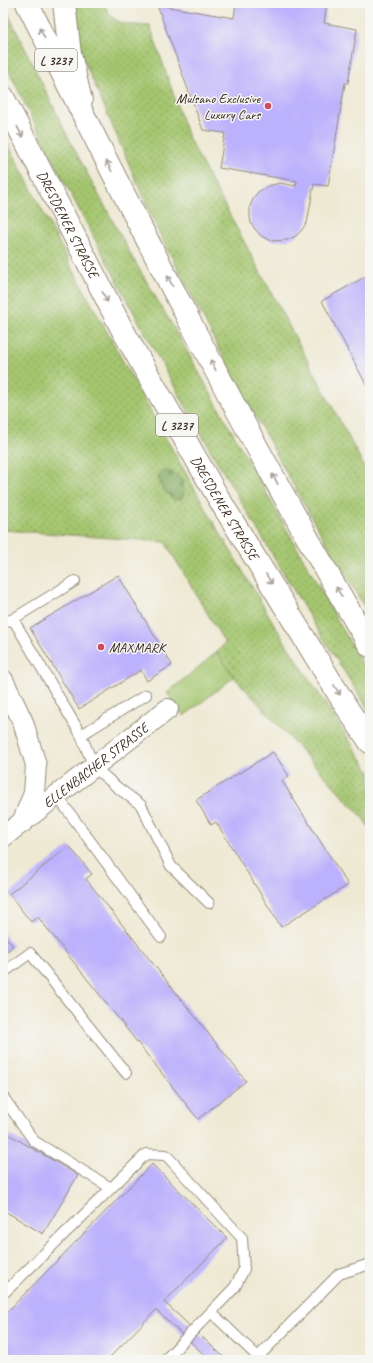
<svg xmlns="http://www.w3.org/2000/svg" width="373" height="1363" font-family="Caveat,sans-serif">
<defs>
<pattern id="grass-dots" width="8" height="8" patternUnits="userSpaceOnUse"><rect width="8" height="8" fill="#a5c66f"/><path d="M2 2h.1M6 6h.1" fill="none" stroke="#88a15b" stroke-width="1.8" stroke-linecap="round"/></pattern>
<pattern id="forest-firs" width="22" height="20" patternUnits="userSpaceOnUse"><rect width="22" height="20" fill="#84ab62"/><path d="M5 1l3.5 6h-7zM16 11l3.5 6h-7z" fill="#6d8b50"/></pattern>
</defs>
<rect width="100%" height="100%" fill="#f6f6f2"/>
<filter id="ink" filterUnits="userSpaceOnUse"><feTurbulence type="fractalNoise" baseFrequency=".025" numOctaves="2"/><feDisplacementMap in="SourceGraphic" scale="8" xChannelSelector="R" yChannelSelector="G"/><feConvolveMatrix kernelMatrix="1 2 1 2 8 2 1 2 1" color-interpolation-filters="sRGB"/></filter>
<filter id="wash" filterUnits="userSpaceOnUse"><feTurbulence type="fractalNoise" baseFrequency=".012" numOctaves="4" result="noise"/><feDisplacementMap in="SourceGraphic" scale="16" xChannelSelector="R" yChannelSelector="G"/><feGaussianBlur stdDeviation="0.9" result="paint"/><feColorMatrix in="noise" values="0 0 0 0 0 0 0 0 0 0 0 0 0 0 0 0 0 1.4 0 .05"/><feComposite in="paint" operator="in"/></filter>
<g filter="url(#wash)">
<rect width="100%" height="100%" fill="#eee9d3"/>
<!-- grass -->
<path fill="url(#grass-dots)" stroke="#707846" d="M3,3l67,138 61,114 48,82 191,341v34l-58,-91 -100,-168 -57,-101 -106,-199 -46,-94z
M75,3h29c9,24 23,21 46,23l38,111 182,340v139l-53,-89 -82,-147 -35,-68 -43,-83 -74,-171 -7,-26z
M3,134l69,134 70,128 72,127 69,116 87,133v57l-7,-11 -129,-141 -17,-25 8,-9 -60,-101 -162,-12z"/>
<!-- forest -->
<path fill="url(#forest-firs)" stroke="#606a40" d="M162,470c16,2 26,12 20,28l-8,2c-8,-7 -14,-13 -16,-24z"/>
<!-- park -->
<path fill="#a5c66f" stroke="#707846" d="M217,652l17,25 -50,39 -17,-23z"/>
<g id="blocks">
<!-- building -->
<path fill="#bcb1fc" d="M236,3l91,1 -3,19 33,6 -9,54h-3l-17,103 -14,-2 -7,39 -7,9 -4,4 -9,4 -15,1 -11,-5 -7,-8 -3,-5 -1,-6v-11l4,-9 4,-5 10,-6 12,-3 16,3 1,-5 -78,-13 6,-35 -22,-3 -46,-125 77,13z
M370,274v118l-48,-91z
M118,575l54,90 -25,16 -6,-11 -62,39 -49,-81z
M273,752l16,24 -7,5 66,104 -67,42 -65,-105 -5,3 -15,-25z
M69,846l23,28 -6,5 160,202 -48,38 -160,-202 -7,5 -22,-28z
M3,933l10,13 -10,9z
M3,1131l75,44 -35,59 -40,-24z
M152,1164l75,74 -63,64 63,58h-17l-54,-50 -49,50h-104v-44z"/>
</g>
</g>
<g filter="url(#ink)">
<use href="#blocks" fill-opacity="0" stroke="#948a78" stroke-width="1"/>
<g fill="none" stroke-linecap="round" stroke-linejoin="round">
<!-- lane casing -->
<g stroke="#948a78" stroke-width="12">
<path id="lane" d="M13,619l62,-38
M3,623l10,-4 68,116 65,-40
M81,735l13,32 24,21 23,17 30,61 38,37
M57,796l104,141
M3,973l27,-20 96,120
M3,1097l31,44 77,47
M3,1294l143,-140 20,1 76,83 2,31 -9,18 -24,25
M258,1357l81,-83 31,-10
M165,1360l46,-48 50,48"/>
</g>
<!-- street casing -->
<g stroke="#948a78" stroke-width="22">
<g id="street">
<path d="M3,680l20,42 13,43 -2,28 -12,30"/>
<path id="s1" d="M3,837l165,-128"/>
</g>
</g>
<!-- secondary casing -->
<g stroke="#948a78" stroke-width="24">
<path id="secondary" d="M64,3l6,51 11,47"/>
</g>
<!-- primary casing -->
<g stroke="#948a78" stroke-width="24">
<g id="primary">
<path d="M27,3c109,217 219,434 343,643"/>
<path id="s2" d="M3,97l119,232 97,170 130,212 21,31"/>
</g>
</g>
<!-- lane -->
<use href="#lane" stroke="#fff" stroke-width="10"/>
<!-- street -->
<use href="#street" stroke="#fff" stroke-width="20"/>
<!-- secondary -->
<use href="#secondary" stroke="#fff" stroke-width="22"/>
<!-- primary -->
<use href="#primary" stroke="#fff" stroke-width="22"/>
</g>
<!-- one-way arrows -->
<defs><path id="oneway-shaft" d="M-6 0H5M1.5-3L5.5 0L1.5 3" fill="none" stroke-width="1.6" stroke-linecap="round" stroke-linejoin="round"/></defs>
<g stroke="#a79f9a">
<use href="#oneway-shaft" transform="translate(42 33) rotate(-117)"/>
<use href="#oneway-shaft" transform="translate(20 132) rotate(63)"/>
<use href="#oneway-shaft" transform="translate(109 166) rotate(-117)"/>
<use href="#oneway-shaft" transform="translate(170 281) rotate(-118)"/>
<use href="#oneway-shaft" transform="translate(105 297) rotate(63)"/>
<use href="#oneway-shaft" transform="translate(213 365) rotate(-118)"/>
<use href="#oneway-shaft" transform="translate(275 479) rotate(-119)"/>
<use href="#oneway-shaft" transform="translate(269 579) rotate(58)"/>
<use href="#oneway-shaft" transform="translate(339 592) rotate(-120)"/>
<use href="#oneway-shaft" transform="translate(337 690) rotate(58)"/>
</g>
</g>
<!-- markers -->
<g fill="#d1495b" stroke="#f6f6f2" stroke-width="1.5">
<circle cx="268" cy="106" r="4"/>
<circle cx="101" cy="647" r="4"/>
</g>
<g text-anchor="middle" stroke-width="3" stroke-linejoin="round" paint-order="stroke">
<!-- shield labels -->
<g fill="#f6f6f2" stroke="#73675e" stroke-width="1">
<rect x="35" y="49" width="42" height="22" rx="3"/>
<rect x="156" y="414" width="42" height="22" rx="3"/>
</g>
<g font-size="13" font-weight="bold" fill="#3b2a1e">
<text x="56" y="65">L 3237</text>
<text x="177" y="430">L 3237</text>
</g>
<!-- poi labels -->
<g font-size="14" fill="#3b2a1e" stroke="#f6f6f2" text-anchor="end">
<text x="260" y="103">Mulsano Exclusive<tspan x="260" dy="16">Luxury Cars</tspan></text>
<text x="109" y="652" text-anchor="start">MAXMARK</text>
</g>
<!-- street labels -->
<g font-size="14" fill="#3b2a1e" stroke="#f6f6f2">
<text dy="5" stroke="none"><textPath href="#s2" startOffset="143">DRESDENER STRASSE</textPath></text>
<text dy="5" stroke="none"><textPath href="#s2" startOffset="467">DRESDENER STRASSE</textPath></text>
<text dy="5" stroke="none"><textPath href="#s1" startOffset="117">ELLENBACHER STRASSE</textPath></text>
</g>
</g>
<!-- margin -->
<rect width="373" height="1363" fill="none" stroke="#f6f6f2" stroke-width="16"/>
</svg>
